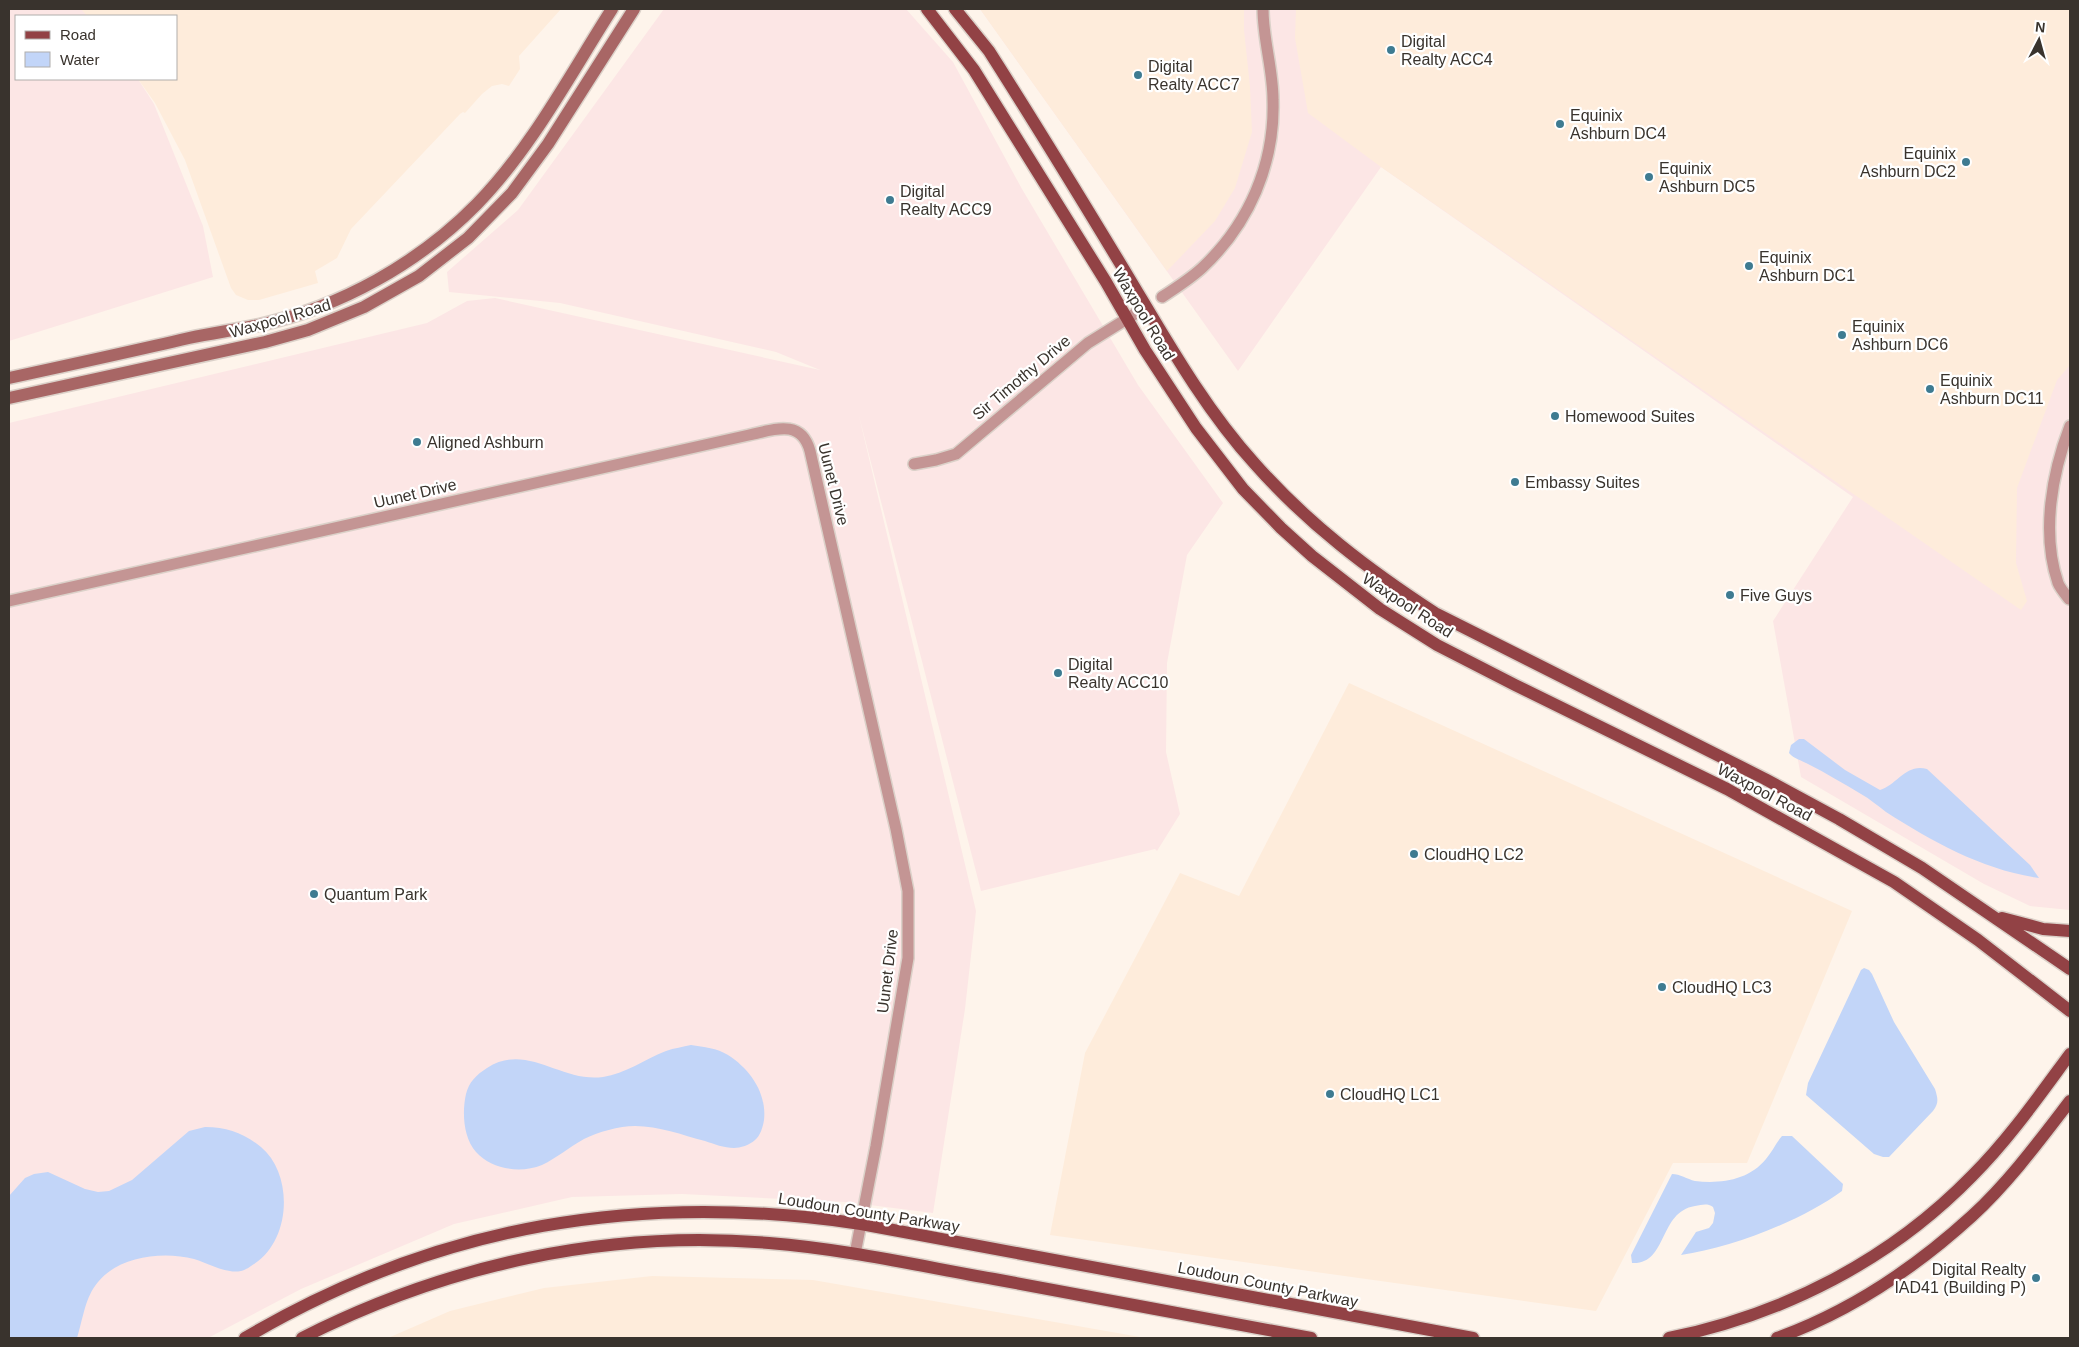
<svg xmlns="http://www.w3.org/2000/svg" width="2079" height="1347" font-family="Helvetica,sans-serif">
<rect width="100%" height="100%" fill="#fef4eb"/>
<!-- commercial -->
<path fill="#fce6e5" d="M9,9h83l7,7h-83v63h122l16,25 49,122 10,51 -204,64z
M664,9h242l47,53 69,127 116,196 85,118 -36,52 -20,108 -1,89 14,62 -23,37 -2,-2 -174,42 -122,-475 117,495 -11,98 -32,204 -87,-11 -164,-8 -110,3 -118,27 -153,65 -93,49h-199v-915l418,-100 40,-22 28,-3 325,72 -44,-18 -216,-49 -111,-11 -2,-20 71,-62z
M980,9h1090v901l-40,-4 -46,-22 -183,-107 -28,-156 80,-124 -472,-330 -143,204z"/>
<!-- built -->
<path fill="#feecdb" d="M81,9h480l-42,47 1,13 -11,17 -7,-2 -10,2 -10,8 -17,19 -2,-1 -3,2 -109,115 -14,29 -22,13 3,12 -59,17h-11l-12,-5 -5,-7 -46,-128 -30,-57 -17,-24h38v-63h-89z
M980,9h264v21l6,57 2,45 -17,56 -20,33 -48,50z
M1296,9h774v356l-13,15 -40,108 -1,75 11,38 -6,9 -640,-443 -73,-54 -13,-75z
M1349,683l503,228 -105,252h-74l-77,148 -546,-76 35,-182 95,-180 59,23z
M652,1276l161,4 333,58h-758l62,-27 94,-23z"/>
<!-- water -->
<path fill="#c2d5f8" d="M1799,739h5l41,31 35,20c17,-5 26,-27 47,-21l103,96 9,13c-56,-8 -106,-36 -153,-66 -8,-6 -16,-13 -25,-18 -17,-10 -35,-21 -53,-30 -7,-4 -14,-5 -19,-11l2,-8z
M1864,968l5,2 3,4 22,48 41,67c3,10 4,14 -2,22l-44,46h-6l-9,-3 -68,-59 2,-12 53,-113z
M691,1045c13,2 26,3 37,10 22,14 39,38 36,65 -1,7 -4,16 -9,20 -5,5 -15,8 -21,8 -10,0 -20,-4 -29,-7 -23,-6 -46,-15 -70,-15 -16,0 -37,6 -51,13 -15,8 -27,19 -42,26 -22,9 -51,4 -66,-13 -13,-15 -14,-40 -10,-58 3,-12 10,-19 21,-26 40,-26 74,15 116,9 22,-3 42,-18 63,-26 8,-3 17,-4 25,-6z
M205,1127c23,0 38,6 56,20 33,28 30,93 -7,117 -3,2 -8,6 -13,7 -16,3 -33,-8 -47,-12 -31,-8 -75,-3 -96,23 -13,15 -15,37 -21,56h-68v-142l16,-18 9,-4 14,-2 37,17 13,3 11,-1 23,-11 57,-49z
M1782,1136h10l51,48 -1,7c-41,30 -111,57 -161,64l15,-23 13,-4 4,-5 2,-10 -2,-6c-6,-4 -11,-2 -18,-1 -37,6 -27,59 -63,57l-1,-8 41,-81c8,0 15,5 23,7 26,3 54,-1 71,-22 6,-7 10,-16 16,-23z"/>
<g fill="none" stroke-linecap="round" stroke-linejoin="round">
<!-- minor casing -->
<g stroke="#dbd1c9" stroke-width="14">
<path id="minor" d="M1162,297c14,-9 28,-18 40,-29 47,-44 73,-104 71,-168 0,-31 -10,-60 -10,-91
M914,464l22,-4 20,-6 132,-111 58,-36
M2069,599c-4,-5 -9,-11 -11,-16 -17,-50 -6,-110 12,-157
M9,601l740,-166c24,-5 52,-17 61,16l86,378 12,62v67l-32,188 -21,108"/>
</g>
<!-- secondary casing -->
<g stroke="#dbd1c9" stroke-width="15">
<path id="secondary" d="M9,378c60,-13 120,-26 180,-40 23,-5 47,-8 70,-13 82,-18 160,-62 218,-121 54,-55 94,-131 135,-195
M9,398l256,-56 43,-12 56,-23 55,-31 49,-38 44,-45 36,-49 86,-135"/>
</g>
<!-- primary casing -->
<g stroke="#dbd1c9" stroke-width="15">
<path id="primary" d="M927,9l47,61 132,212 39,68 51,78 47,61 38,39 31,28 68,53 57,36 78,40 212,104 167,93 84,58 92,71
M955,9l34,42c49,77 96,154 143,232 37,62 74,127 123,181 53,60 114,106 180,149l330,166 74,40 83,49 148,101
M2002,918l41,11 27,2
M245,1338c193,-114 396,-147 616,-114l612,114
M302,1338c144,-73 305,-109 467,-95 76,6 151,23 225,36 106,20 211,39 317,59
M1669,1338c116,-24 221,-78 303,-162 37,-37 67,-80 98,-122
M1777,1338c72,-26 138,-70 195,-122 37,-34 68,-76 98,-115"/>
</g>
<!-- minor -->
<use href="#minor" stroke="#c49594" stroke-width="11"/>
<!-- secondary -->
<use href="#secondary" stroke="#a86665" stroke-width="12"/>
<!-- primary -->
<use href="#primary" stroke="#924245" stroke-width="12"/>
</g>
<!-- markers -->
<g fill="#3e7b91" stroke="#fff" stroke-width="2">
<circle cx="1391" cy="50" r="5"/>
<circle cx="1138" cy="75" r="5"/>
<circle cx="1560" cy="124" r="5"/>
<circle cx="1966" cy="162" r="5"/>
<circle cx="1649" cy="177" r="5"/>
<circle cx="890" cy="200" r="5"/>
<circle cx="1749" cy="266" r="5"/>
<circle cx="1842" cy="335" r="5"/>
<circle cx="1930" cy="389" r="5"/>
<circle cx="1555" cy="416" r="5"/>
<circle cx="417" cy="442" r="5"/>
<circle cx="1515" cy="482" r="5"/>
<circle cx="1730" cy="595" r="5"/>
<circle cx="1058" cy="673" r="5"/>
<circle cx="1414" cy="854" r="5"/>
<circle cx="314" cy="894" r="5"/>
<circle cx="1662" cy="987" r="5"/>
<circle cx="1330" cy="1094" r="5"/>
<circle cx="2036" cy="1278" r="5"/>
</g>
<g text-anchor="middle" stroke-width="4.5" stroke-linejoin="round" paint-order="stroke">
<!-- poi labels -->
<g font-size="16" fill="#39332d" stroke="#fff" text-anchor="start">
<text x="1401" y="47">Digital<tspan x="1401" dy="18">Realty ACC4</tspan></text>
<text x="1148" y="72">Digital<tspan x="1148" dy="18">Realty ACC7</tspan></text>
<text x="1570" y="121">Equinix<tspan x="1570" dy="18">Ashburn DC4</tspan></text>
<text x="1956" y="159" text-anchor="end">Equinix<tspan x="1956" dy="18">Ashburn DC2</tspan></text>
<text x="1659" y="174">Equinix<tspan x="1659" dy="18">Ashburn DC5</tspan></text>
<text x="900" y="197">Digital<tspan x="900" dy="18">Realty ACC9</tspan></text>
<text x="1759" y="263">Equinix<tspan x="1759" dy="18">Ashburn DC1</tspan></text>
<text x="1852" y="332">Equinix<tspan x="1852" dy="18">Ashburn DC6</tspan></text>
<text x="1940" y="386">Equinix<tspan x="1940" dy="18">Ashburn DC11</tspan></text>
<text x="1565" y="422">Homewood Suites</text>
<text x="427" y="448">Aligned Ashburn</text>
<text x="1525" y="488">Embassy Suites</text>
<text x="1740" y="601">Five Guys</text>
<text x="1068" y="670">Digital<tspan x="1068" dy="18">Realty ACC10</tspan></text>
<text x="1424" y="860">CloudHQ LC2</text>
<text x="324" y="900">Quantum Park</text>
<text x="1672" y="993">CloudHQ LC3</text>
<text x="1340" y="1100">CloudHQ LC1</text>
<text x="2026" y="1275" text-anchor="end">Digital Realty<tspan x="2026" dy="18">IAD41 (Building P)</tspan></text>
</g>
<!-- street labels -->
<g font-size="16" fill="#39332d" stroke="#fff">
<text transform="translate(1144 314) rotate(59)" y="6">Waxpool Road</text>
<text transform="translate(280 318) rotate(-16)" y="6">Waxpool Road</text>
<text transform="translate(1021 377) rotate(-40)" y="6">Sir Timothy Drive</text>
<text transform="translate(834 484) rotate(76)" y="6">Uunet Drive</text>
<text transform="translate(415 493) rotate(-13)" y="6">Uunet Drive</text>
<text transform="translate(1408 605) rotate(33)" y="6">Waxpool Road</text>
<text transform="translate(1765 792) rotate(28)" y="6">Waxpool Road</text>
<text transform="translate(887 971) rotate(-83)" y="6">Uunet Drive</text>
<text transform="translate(869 1212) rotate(9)" y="6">Loudoun County Parkway</text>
<text transform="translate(1268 1284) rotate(11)" y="6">Loudoun County Parkway</text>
</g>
</g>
<!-- border -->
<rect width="2079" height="1347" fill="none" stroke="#39332d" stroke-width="20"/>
<!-- legend -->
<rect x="15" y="15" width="162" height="65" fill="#ffffff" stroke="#b0adab"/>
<rect x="25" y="31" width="25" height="8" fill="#924245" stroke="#b0adab"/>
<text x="60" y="40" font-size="15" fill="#39332d">Road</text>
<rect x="25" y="52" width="25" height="15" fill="#c2d5f8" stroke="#b0adab"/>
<text x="60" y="65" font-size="15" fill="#39332d">Water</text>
<!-- north arrow -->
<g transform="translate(2039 40) rotate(6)" stroke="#ffffff" stroke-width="4" paint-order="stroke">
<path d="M0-4L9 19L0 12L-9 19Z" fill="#39332d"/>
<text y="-8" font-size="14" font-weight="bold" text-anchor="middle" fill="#39332d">N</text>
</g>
</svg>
